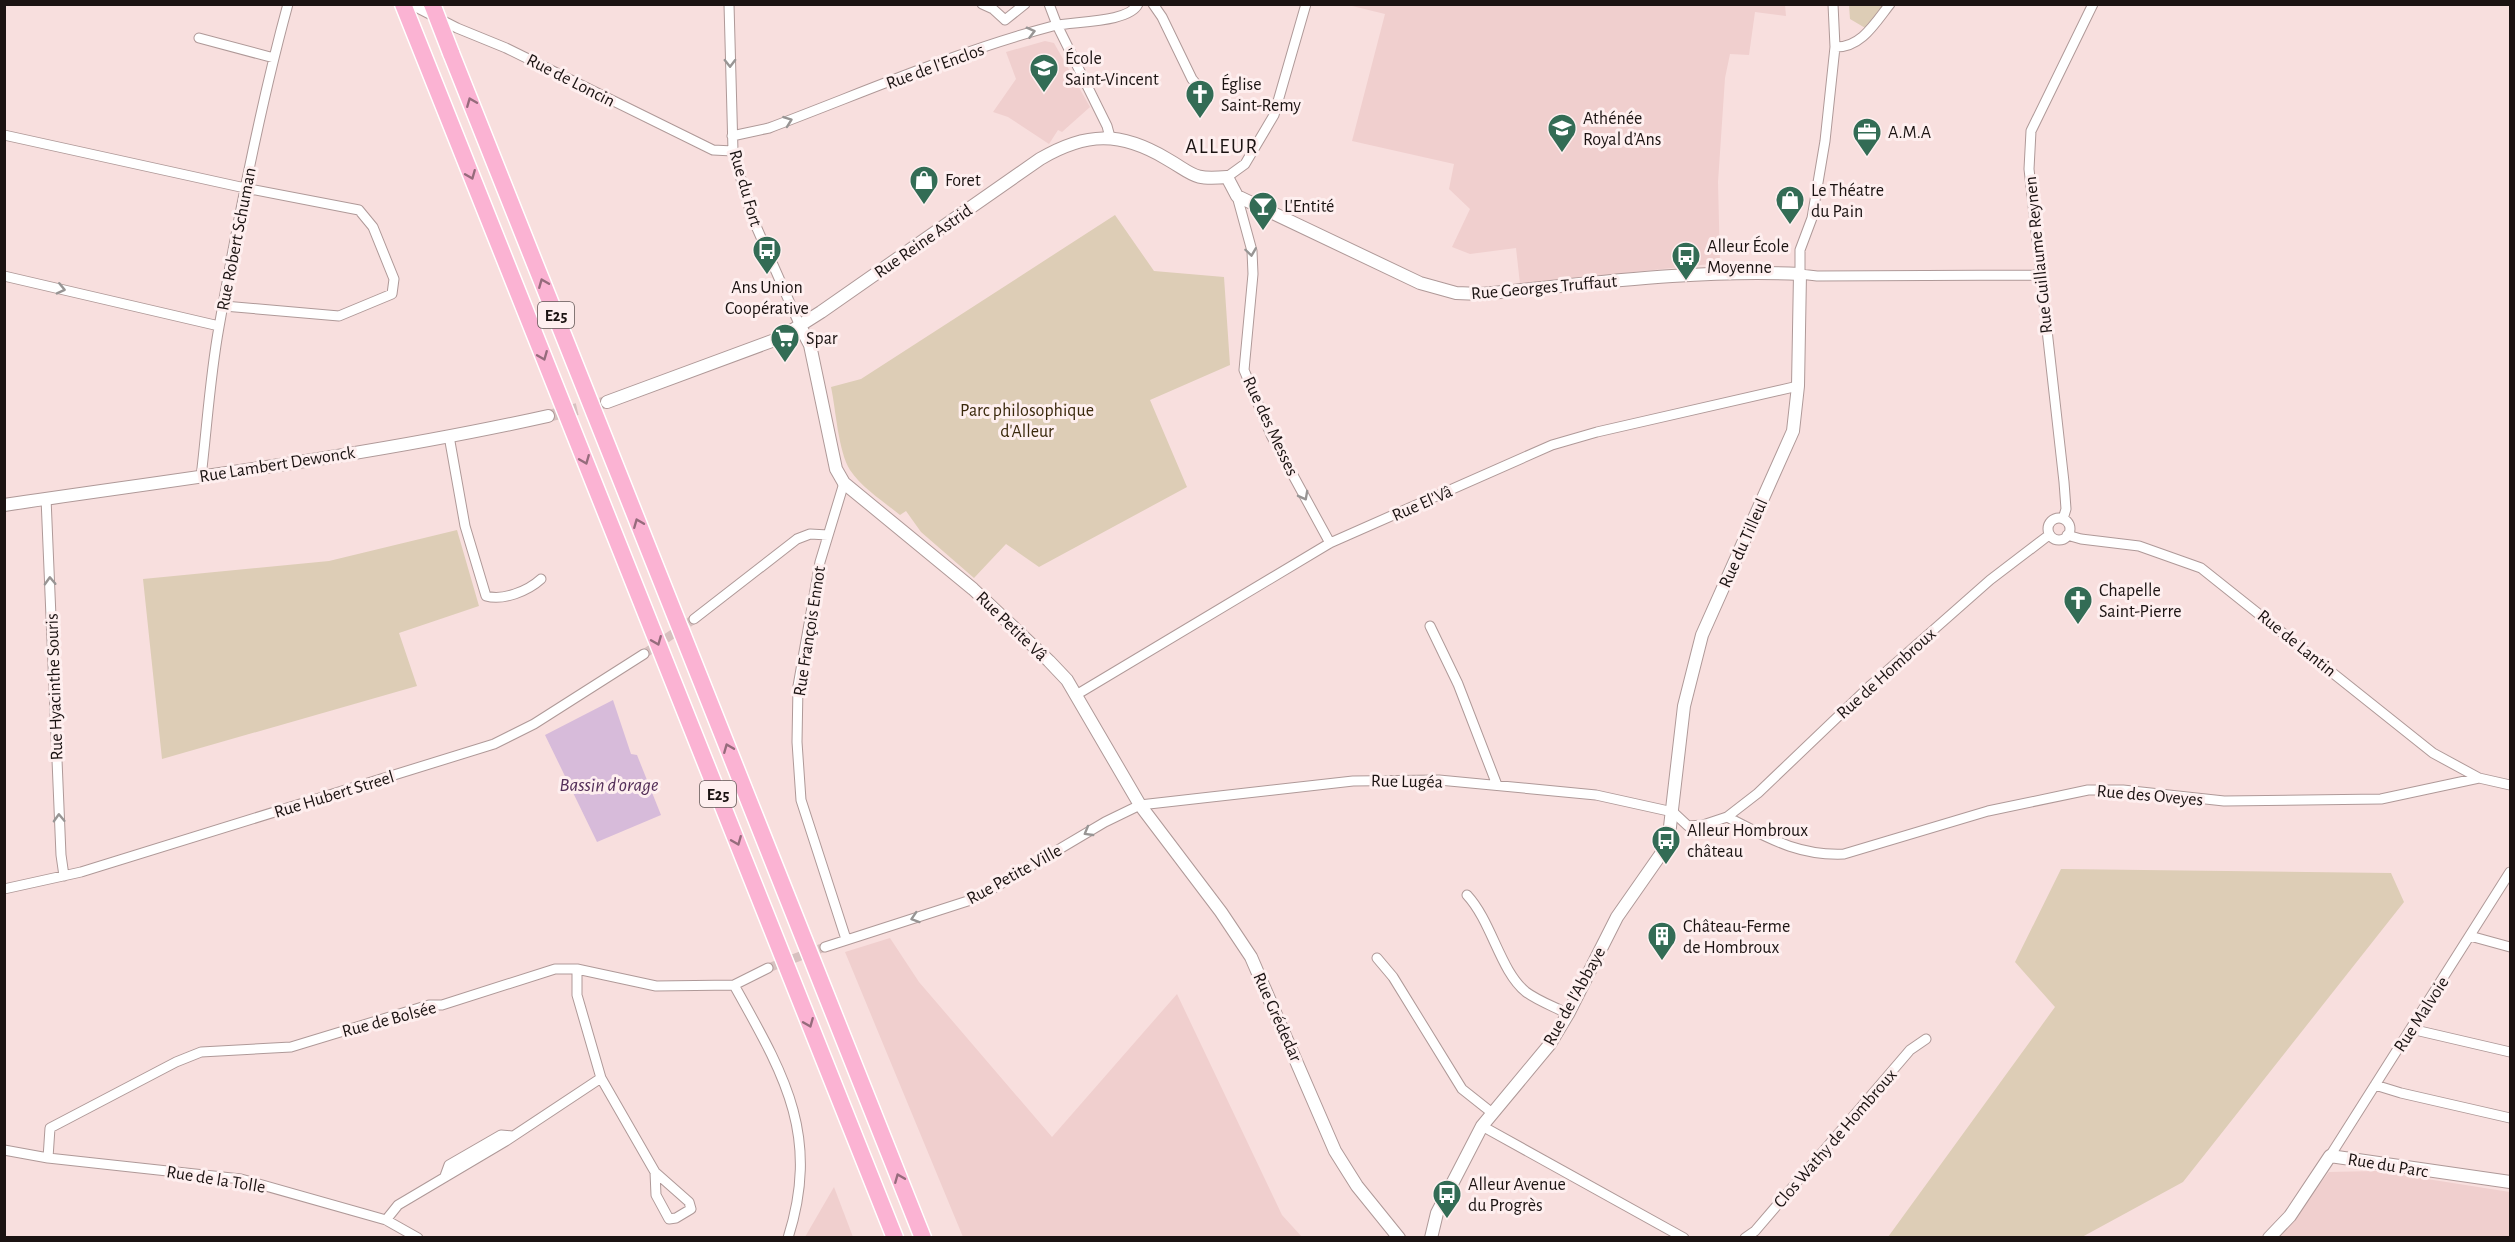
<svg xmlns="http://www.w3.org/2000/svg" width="2515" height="1242" font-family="'Alegreya Sans',sans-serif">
<rect width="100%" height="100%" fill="#f8dfde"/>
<!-- built -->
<path fill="#f0cfce" d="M1348,5h437l1,11 -31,-4 -6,43 -19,-1 -5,24 -7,104 2,81 -200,21 -4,-36 -46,6 -18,-7 18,-38 -21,-20 5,-25 -102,-23 33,-127z
M1045,41l9,2 36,64 -28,25 -4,-2 -9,14 -41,-27 -15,-5 23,-33 -10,-27z
M890,938l29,44 133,155 125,-143 105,221 20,22h-339l-118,-285z
M2376,1171l134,21v45l-232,1 51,-66z
M834,1187l19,50h-48z"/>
<!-- green -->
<path fill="#ddcdb6" d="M1849,5h34l-16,24 -17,-10z
M1115,215l39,56 70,6 6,88 -80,35 37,87 -148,80 -33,-23 -32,34 -53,-46 -15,-21 -6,4c-17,-14 -38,-27 -50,-45 -12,-20 -14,-60 -19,-83l30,-8z
M457,530l22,76 -80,27 18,53 -255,73 -19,-180 186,-18z
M2061,869l330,4 13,29 -221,280 -101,55h-194l167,-230 -40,-45z"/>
<!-- water -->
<path fill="#d7bbda" d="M613,700l18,54 6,1 24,60 -64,27 -52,-107z"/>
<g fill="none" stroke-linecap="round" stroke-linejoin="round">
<!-- street-tunnel -->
<path stroke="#d7c0bf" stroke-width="9" stroke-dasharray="9 4.5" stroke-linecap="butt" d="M644,654l50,-35
M768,968l57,-21"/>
<!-- secondary-tunnel -->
<path stroke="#d7c0bf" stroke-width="12" stroke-dasharray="12 6" stroke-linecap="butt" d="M548,416l59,-14"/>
<!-- street casing -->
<g stroke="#af9998" stroke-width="11">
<path id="street" d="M410,4l47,24 49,20 207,102 20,1
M729,4l4,147 19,66 48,109
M982,4l11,5 12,11
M1049,4l8,21 50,101 3,11
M1153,4l9,13 30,62 15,18
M1833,4l2,43 -10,94 -13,77 -12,32v24l17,2 222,-1
M1005,20l20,-16
M199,38l75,20
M1835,47c26,1 40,-24 55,-43
M4,135l241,53 114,22 14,17 21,52 -2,15 -53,22 -115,-10
M732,136l37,-8c93,-35 189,-77 284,-102 20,-5 76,-3 85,-22
M1227,177l18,-13 29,-49 32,-111
M1237,196l15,55 1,23 -9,96 27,65 59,108
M4,276l215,50
M449,436l16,90 21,70c17,5 42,-5 55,-17
M201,477c6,-50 9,-101 18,-150 19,-108 40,-217 69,-323
M844,483l-24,79 -22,124 -1,56 4,58 45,139
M46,498l15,357 3,21
M2048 529a11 11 0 1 1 22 0a11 11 0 1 1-22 0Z
M2063,519l3,-10 -2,-27 -35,-313 2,-38 62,-127
M2067,535l14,4 58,7 62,22 232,185 46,25 31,7
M694,619l103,-80 13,-5 18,1
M1430,626l28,58 39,101
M1076,695l254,-152 222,-98 45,-13 201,-46
M1727,817c40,20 70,39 117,37l144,-43 100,-21h35l101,11 157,-2 98,-21
M4,889l77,-17 413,-128 40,-20 110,-70
M1467,895c25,27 33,76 59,97 12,9 29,15 42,22
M2470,936l40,11
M825,947l152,-49 128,-76 35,-17 213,-24 86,-1 157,15 77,17 15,14 15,-1 24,-8 31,-24 113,-108 119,-105 59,-45
M1377,958l16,19 69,112 29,23
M577,969v26l24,83 54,94 1,23 13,24 7,-1 15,-9 -2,-7 -34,-30
M734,985c49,88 87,149 54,253
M2411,1029l99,23
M2375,1085l26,8 109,25
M1482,1126l202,112
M4,1150l44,8 193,21 145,41 32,18
M2330,1156l180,-284
M48,1158l2,-30 126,-66 25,-10 90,-5 138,-42h13l113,-36h22l79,17 78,-1 34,-17
M445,1176l4,-11 52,-30 11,1
M386,1220l12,-15 108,-64 95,-63
M1745,1238l10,-7 155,-181 16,-11"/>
</g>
<!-- secondary casing -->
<g stroke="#af9998" stroke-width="14">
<path id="secondary" d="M800,326l10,19 26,124 8,14 129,106 76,72 18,19 73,125 81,107 30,45 84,194 22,35 42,52
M607,402l173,-64 41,-26 219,-153c46,-27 80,-28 127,0 28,16 25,21 60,18l10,19 183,87 36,10 25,1c106,-10 213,-25 319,-20l-2,112 -5,45 -91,204 -18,71 -16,138 -51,73 -49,97 -18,30 -68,82 -45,87 -6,25
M4,505c182,-27 365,-49 544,-89
M2269,1238l21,-22 40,-60 180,26"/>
</g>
<!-- highway casing -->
<g stroke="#fff" stroke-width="19">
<path id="highway" d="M403,4l492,1234
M451,53l472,1185"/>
</g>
<!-- street -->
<use href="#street" stroke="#fff" stroke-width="9"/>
<!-- secondary -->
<use href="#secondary" stroke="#fff" stroke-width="12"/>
<!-- highway -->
<use href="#highway" stroke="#fbb3d3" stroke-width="16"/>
<!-- highway-bridge casing -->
<g stroke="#fff" stroke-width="19" stroke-linecap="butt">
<path id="highway-bridge" d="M432,4l19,49"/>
</g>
<!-- highway-bridge -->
<use href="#highway-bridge" stroke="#fbb3d3" stroke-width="16"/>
</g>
<!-- one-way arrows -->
<defs><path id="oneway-chevron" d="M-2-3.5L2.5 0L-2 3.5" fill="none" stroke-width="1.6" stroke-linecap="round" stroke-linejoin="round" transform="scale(1.5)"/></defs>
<g stroke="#989594">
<use href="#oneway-chevron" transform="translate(1031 32) rotate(-15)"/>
<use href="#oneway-chevron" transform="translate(730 63) rotate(89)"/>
<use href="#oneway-chevron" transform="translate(788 121) rotate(-20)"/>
<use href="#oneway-chevron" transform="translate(1251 252) rotate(82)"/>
<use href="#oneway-chevron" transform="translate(61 289) rotate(13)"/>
<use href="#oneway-chevron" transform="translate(1304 496) rotate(62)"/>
<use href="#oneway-chevron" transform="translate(50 581) rotate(-92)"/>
<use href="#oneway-chevron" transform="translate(59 818) rotate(-92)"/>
<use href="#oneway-chevron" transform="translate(1088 832) rotate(150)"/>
<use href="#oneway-chevron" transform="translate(915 918) rotate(162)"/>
</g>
<g stroke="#966b7c">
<use href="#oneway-chevron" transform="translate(471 102) rotate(-112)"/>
<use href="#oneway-chevron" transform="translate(471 175) rotate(68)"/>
<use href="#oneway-chevron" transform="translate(543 283) rotate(-112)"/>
<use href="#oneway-chevron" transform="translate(543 356) rotate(68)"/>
<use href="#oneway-chevron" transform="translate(585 460) rotate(68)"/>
<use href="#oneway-chevron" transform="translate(638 523) rotate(-112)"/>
<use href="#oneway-chevron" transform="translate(657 641) rotate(68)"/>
<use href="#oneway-chevron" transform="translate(728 748) rotate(-112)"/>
<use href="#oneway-chevron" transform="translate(737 841) rotate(68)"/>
<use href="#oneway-chevron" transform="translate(809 1023) rotate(68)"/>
<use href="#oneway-chevron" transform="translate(899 1178) rotate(-112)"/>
</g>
<!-- icons -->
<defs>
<g id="school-pin" transform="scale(1.5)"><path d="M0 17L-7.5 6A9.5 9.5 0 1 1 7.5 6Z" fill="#336c55" stroke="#feefef"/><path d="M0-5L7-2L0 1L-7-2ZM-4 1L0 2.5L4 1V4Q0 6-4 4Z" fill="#fff"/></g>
<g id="church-pin" transform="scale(1.5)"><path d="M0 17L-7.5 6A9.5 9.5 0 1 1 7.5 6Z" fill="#336c55" stroke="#feefef"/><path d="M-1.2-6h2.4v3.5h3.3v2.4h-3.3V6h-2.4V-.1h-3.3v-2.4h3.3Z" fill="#fff"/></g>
<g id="office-pin" transform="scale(1.5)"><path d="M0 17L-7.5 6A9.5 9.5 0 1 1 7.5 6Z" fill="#336c55" stroke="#feefef"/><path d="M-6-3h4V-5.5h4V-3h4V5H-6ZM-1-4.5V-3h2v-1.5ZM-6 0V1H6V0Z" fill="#fff"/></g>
<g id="shop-pin" transform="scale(1.5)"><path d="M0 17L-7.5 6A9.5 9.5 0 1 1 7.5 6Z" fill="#336c55" stroke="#feefef"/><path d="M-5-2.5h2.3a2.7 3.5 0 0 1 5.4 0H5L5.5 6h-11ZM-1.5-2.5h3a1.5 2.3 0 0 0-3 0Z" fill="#fff"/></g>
<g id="bar-pin" transform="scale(1.5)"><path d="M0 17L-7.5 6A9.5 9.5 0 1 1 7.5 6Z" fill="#336c55" stroke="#feefef"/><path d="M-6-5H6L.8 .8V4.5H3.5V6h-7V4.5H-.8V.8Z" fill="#fff"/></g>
<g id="bus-pin" transform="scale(1.5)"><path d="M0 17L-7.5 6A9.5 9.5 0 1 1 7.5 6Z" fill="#336c55" stroke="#feefef"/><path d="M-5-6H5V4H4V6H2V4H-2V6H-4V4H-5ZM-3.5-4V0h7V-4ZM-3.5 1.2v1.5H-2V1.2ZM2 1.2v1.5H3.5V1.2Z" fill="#fff"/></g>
<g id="supermarket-pin" transform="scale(1.5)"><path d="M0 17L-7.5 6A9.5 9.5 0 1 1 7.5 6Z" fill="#336c55" stroke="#feefef"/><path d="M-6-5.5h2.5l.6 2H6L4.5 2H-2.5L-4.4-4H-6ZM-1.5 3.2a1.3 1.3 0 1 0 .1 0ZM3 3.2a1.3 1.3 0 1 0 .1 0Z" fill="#fff"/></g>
<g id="building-pin" transform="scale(1.5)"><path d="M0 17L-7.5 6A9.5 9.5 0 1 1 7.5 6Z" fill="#336c55" stroke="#feefef"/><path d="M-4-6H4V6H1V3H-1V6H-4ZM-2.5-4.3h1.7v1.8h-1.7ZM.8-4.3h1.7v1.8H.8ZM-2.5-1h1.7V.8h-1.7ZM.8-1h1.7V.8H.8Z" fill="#fff"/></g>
</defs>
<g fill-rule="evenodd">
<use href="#school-pin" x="1044" y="68"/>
<use href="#church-pin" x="1200" y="94"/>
<use href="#school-pin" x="1562" y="128"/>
<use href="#office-pin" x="1867" y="132"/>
<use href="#shop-pin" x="924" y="180"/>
<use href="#shop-pin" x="1790" y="200"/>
<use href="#bar-pin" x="1263" y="206"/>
<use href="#bus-pin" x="767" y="250"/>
<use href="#bus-pin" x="1686" y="256"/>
<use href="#supermarket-pin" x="785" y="338"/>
<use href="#church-pin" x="2078" y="600"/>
<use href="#bus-pin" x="1666" y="840"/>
<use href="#building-pin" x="1662" y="936"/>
<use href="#bus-pin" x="1447" y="1194"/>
</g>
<g text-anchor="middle" stroke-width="6" stroke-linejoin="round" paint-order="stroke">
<!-- shield labels -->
<g fill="#feefef" stroke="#5f5554" stroke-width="1.5">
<rect x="538" y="302" width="36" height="26" rx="4.5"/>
<rect x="700" y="781" width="36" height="26" rx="4.5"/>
</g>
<g font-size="16" font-weight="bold" fill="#1b1312">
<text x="556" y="321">E25</text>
<text x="718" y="800">E25</text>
</g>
<!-- poi labels -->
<g font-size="18" fill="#1b1312" stroke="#feefef" text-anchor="start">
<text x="1065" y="64">École<tspan x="1065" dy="21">Saint-Vincent</tspan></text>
<text x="1221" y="90">Église<tspan x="1221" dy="21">Saint-Remy</tspan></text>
<text x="1583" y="124">Athénée<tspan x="1583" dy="21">Royal d’Ans</tspan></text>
<text x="1888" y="138">A.M.A</text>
<text x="945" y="186">Foret</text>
<text x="1811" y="196">Le Théatre<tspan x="1811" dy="21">du Pain</tspan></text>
<text x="1284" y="212">L'Entité</text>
<text x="1707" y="252">Alleur École<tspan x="1707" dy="21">Moyenne</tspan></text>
<text x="767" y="293" text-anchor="middle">Ans Union<tspan x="767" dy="21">Coopérative</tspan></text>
<text x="806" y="344">Spar</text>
<text x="2099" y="596">Chapelle<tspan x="2099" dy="21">Saint-Pierre</tspan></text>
<text x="1687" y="836">Alleur Hombroux<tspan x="1687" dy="21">château</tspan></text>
<text x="1683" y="932">Château-Ferme<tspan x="1683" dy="21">de Hombroux</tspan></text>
<text x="1468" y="1190">Alleur Avenue<tspan x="1468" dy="21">du Progrès</tspan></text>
</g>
<!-- street labels -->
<g font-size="18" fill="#1b1312" stroke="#feefef">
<text transform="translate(935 66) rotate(-20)" y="6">Rue de l'Enclos</text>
<text transform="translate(571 80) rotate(27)" y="6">Rue de Loncin</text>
<text transform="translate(746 188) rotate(74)" y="6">Rue du Fort</text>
<text transform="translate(236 239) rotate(-79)" y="6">Rue Robert Schuman</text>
<text transform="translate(923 241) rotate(-35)" y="6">Rue Reine Astrid</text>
<text transform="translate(2038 255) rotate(-96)" y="6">Rue Guillaume Reynen</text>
<text transform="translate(1544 287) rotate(-5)" y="6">Rue Georges Truffaut</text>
<text transform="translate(1271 426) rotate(65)" y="6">Rue des Messes</text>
<text transform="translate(277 464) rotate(-9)" y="6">Rue Lambert Dewonck</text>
<text transform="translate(1422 503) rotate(-24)" y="6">Rue El'Vâ</text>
<text transform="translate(1743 543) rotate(-66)" y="6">Rue du Tilleul</text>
<text transform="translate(1012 626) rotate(44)" y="6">Rue Petite Vâ</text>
<text transform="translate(809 631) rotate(-81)" y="6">Rue François Ennot</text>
<text transform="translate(2297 643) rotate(39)" y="6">Rue de Lantin</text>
<text transform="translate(1886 673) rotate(-42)" y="6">Rue de Hombroux</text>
<text transform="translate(54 687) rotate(-92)" y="6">Rue Hyacinthe Souris</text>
<text transform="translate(1407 781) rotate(1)" y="6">Rue Lugéa</text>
<text transform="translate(334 794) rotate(-17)" y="6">Rue Hubert Streel</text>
<text transform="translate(2150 795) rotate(5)" y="6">Rue des Oveyes</text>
<text transform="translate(1014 874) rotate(-29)" y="6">Rue Petite Ville</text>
<text transform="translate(1574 996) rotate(-61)" y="6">Rue de l'Abbaye</text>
<text transform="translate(2421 1014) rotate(-57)" y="6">Rue Malvoie</text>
<text transform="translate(1278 1017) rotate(66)" y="6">Rue Grédedar</text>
<text transform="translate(389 1019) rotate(-15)" y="6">Rue de Bolsée</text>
<text transform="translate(1835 1138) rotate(-49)" y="6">Clos Wathy de Hombroux</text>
<text transform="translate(2388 1165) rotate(9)" y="6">Rue du Parc</text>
<text transform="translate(216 1179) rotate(9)" y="6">Rue de la Tolle</text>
</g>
<!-- park labels -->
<g font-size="18" fill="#39280b" stroke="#feefef">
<text x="1027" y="416">Parc philosophique<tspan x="1027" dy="21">d'Alleur</tspan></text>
</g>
<!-- water labels -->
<g font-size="20" font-style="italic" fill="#532e58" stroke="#feefef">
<text x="609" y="791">Bassin d'orage</text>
</g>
<!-- quarter labels -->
<g font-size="21" letter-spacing="1.5" fill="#1b1312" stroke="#feefef">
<text x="1222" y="153">ALLEUR</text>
</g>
</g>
<!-- border -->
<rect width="2515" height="1242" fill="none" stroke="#1b1312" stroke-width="12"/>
</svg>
